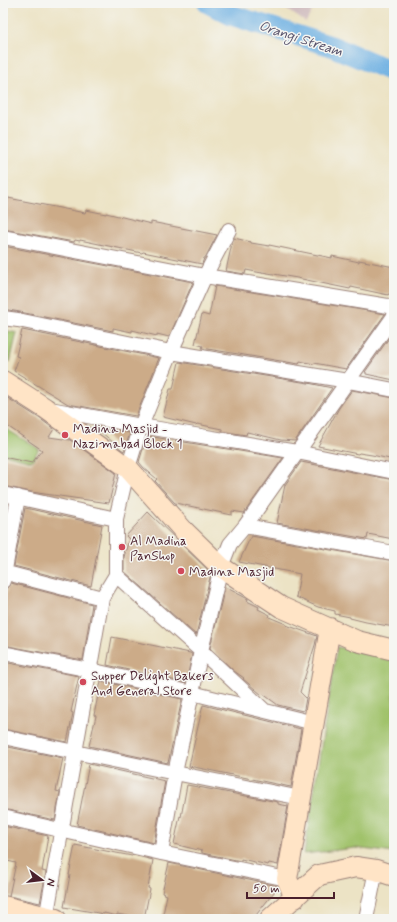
<svg xmlns="http://www.w3.org/2000/svg" width="397" height="922" font-family="Mynerve,sans-serif">
<rect width="100%" height="100%" fill="#f6f6f2"/>
<filter id="ink" filterUnits="userSpaceOnUse"><feTurbulence type="fractalNoise" baseFrequency=".025" numOctaves="2"/><feDisplacementMap in="SourceGraphic" scale="8" xChannelSelector="R" yChannelSelector="G"/><feConvolveMatrix kernelMatrix="1 2 1 2 8 2 1 2 1" color-interpolation-filters="sRGB"/></filter>
<filter id="wash" filterUnits="userSpaceOnUse"><feTurbulence type="fractalNoise" baseFrequency=".012" numOctaves="4" result="noise"/><feDisplacementMap in="SourceGraphic" scale="16" xChannelSelector="R" yChannelSelector="G"/><feGaussianBlur stdDeviation="0.9" result="paint"/><feColorMatrix in="noise" values="0 0 0 0 0 0 0 0 0 0 0 0 0 0 0 0 0 1.4 0 .05"/><feComposite in="paint" operator="in"/></filter>
<g filter="url(#wash)">
<rect width="100%" height="100%" fill="#ece3c5"/>
<!-- industrial -->
<path fill="#d2bfc1" d="M276,3h40l-10,19z"/>
<!-- green -->
<path fill="#a0c26b" stroke="#75704b" d="M3,330l14,3 -7,29 -7,-3z
M3,427l36,22 -7,12 -29,-7z
M337,647l57,11v195l-39,-5 -51,6z"/>
<g fill="none" stroke-linecap="round" stroke-linejoin="round">
<!-- river -->
<path stroke="#6eb0e2" stroke-width="21" d="M208,3l23,12 100,31 63,26"/>
</g>
<g id="blocks">
<!-- building -->
<path fill="#ccab88" d="M3,197l67,13 15,3 1,-3 20,4v-1l45,11v-2l66,13 -12,23h-1l-2,6 -59,-12 -1,1 -62,-13v1l-5,-1 -1,2 -71,-13z
M234,238l17,4v1l18,3v-1l63,13v-2l27,6v-2l35,7v28l-6,-1v1l-37,-8 -1,2 -53,-11 -35,-6v1l-16,-3 -1,4 -19,-3 6,-28z
M3,246l190,36 -24,55 -12,-3v2l-25,-6v2l-19,-4v3l-93,-19 -17,-3z
M215,286l159,26 11,2 -39,55 -32,-6v1l-14,-3 -1,3 -97,-16 1,-2 -8,-2 7,-30 7,2z
M22,330l137,28 -23,58 -68,-12 -54,-33 5,-14 -3,-1z
M394,331v49l-28,-6v-2h-1z
M179,362l129,21 24,5 -37,53 -14,-1 -34,-8 -1,3 -19,-3 -5,-1v-2l-25,-5 -1,1 -33,-8 7,-28h3z
M352,390l42,8v62l-22,-5 -13,-2 -1,1 -40,-8 21,-38z
M3,395l36,23 15,11 -5,8 21,3 46,33 -7,30 -78,-11 -28,-6v-29l29,6 10,-13 -39,-27z
M94,426l36,7 -6,18 -3,-2z
M147,436l136,22 -39,55 -12,-2v4l-57,-12 -20,-22 2,-2 -13,-11 -5,-6z
M301,462l93,18v53l-1,6 -25,-5 -1,5 -90,-16 8,-38z
M25,508l77,17 -11,61 -77,-20z
M148,512l63,61 -15,62 -72,-64v-14l5,-18 -3,-3z
M251,536l143,25v66l-28,-5 -16,-4v-1l-15,-3v-3l-17,-4 -22,-10 4,-23 -61,-12z
M11,583l81,21 -9,56 -80,-15v-18l2,-12h-2v-4l4,-23 3,-2z
M225,587l23,12 -1,2 12,6 -1,2 12,6 -1,2 17,7v1l31,11 -2,9 -15,47 6,6 -2,11 -1,2 -25,-6 -15,-11 -1,1 -19,-16 1,-1 -10,-7 -24,-23z
M112,637l78,16 2,1 -6,29 -79,-18z
M3,662l76,14 -8,36 2,1 -6,29 -64,-13z
M101,681l81,18 -14,64 -79,-17 7,-30 -2,-1z
M203,705l98,24 -10,58 -102,-21z
M3,746l60,12 -7,33 4,1 -5,28 -52,-11z
M89,764l76,17 -11,62 -77,-18z
M187,785l91,17v2l10,2 -10,59 -9,-2 -1,2 -27,-6v2l-39,-8v-2l-28,-7 6,-28 1,1z
M3,826l45,10 -6,35 4,1 -6,31 -31,-7 7,-33 -13,-3z
M75,845l57,11 1,-1 20,5 -5,28 2,1 -6,30 -27,-5v2l-13,-3v1l-40,-7 6,-32h-1z
M169,863l108,23 1,1 -25,32h-91l5,-24 -5,-2z"/>
</g>
</g>
<g filter="url(#ink)">
<use href="#blocks" fill-opacity="0" stroke="#9b8178" stroke-width="1"/>
<g fill="none" stroke-linecap="round" stroke-linejoin="round">
<!-- street casing -->
<g stroke="#9b8178" stroke-width="16">
<path id="street" d="M3,237l202,39 189,31
M3,318l15,2 153,32 177,29 46,9
M50,409l91,17 156,26 97,20
M3,494l113,25
M245,526l149,27
M3,572l99,26
M116,575l85,76 63,59
M3,581l15,-84
M3,653l87,17 102,23 122,30
M3,737l172,36 126,25
M3,817l158,36 126,26
M161,853l14,-80 26,-122 20,-84 9,-23 15,-18 149,-210
M46,919l56,-321 14,-23v-56l12,-51 13,-42 30,-74 34,-76 24,-46
M366,919l10,-49"/>
</g>
<!-- secondary casing -->
<g stroke="#9b8178" stroke-width="22">
<path id="secondary" d="M3,381l42,27 83,60 55,62 38,37 60,40 76,34 37,9
M295,898l-8,-19 43,-251
M3,906l53,13
M270,919l49,-44 37,-8 20,3 18,6"/>
</g>
<!-- street -->
<use href="#street" stroke="#fff" stroke-width="14"/>
<!-- secondary -->
<use href="#secondary" stroke="#ffe4c6" stroke-width="20"/>
</g>
</g>
<!-- markers -->
<g fill="#d1495b" stroke="#f6f6f2" stroke-width="1.5">
<circle cx="65" cy="435" r="4"/>
<circle cx="122" cy="547" r="4"/>
<circle cx="181" cy="571" r="4"/>
<circle cx="83" cy="682" r="4"/>
</g>
<g text-anchor="middle" stroke-width="3" stroke-linejoin="round" paint-order="stroke">
<!-- poi labels -->
<g font-size="13" fill="#4a1f2b" stroke="#f6f6f2" text-anchor="start">
<text x="73" y="433">Madina Masjid -<tspan x="73" dy="15">Nazimabad Block 1</tspan></text>
<text x="130" y="545">Al Madina<tspan x="130" dy="15">PanShop</tspan></text>
<text x="189" y="576">Madina Masjid</text>
<text x="91" y="680">Supper Delight Bakers<tspan x="91" dy="15">And General Store</tspan></text>
</g>
<!-- water labels -->
<g font-size="14" font-style="italic" fill="#57526b" stroke="#f6f6f2">
<text transform="translate(301 38) rotate(18)" y="5">Orangi Stream</text>
</g>
</g>
<!-- margin -->
<rect width="397" height="922" fill="none" stroke="#f6f6f2" stroke-width="16"/>
<!-- north arrow -->
<g transform="translate(42 880) rotate(105)" stroke="#f6f6f2" stroke-width="3" paint-order="stroke">
<path d="M0-3L7 15L0 10L-7 15Z" fill="#4a1f2b"/>
<text y="-6" font-size="11" font-weight="bold" text-anchor="middle" fill="#4a1f2b">N</text>
</g>
<!-- scale -->
<path d="M247 892v6h87v-6" fill="none" stroke="#4a1f2b" stroke-width="2"/>
<text x="253" y="892" font-size="12" fill="#4a1f2b" stroke="#f6f6f2" stroke-width="3" paint-order="stroke">50 m</text>
</svg>
